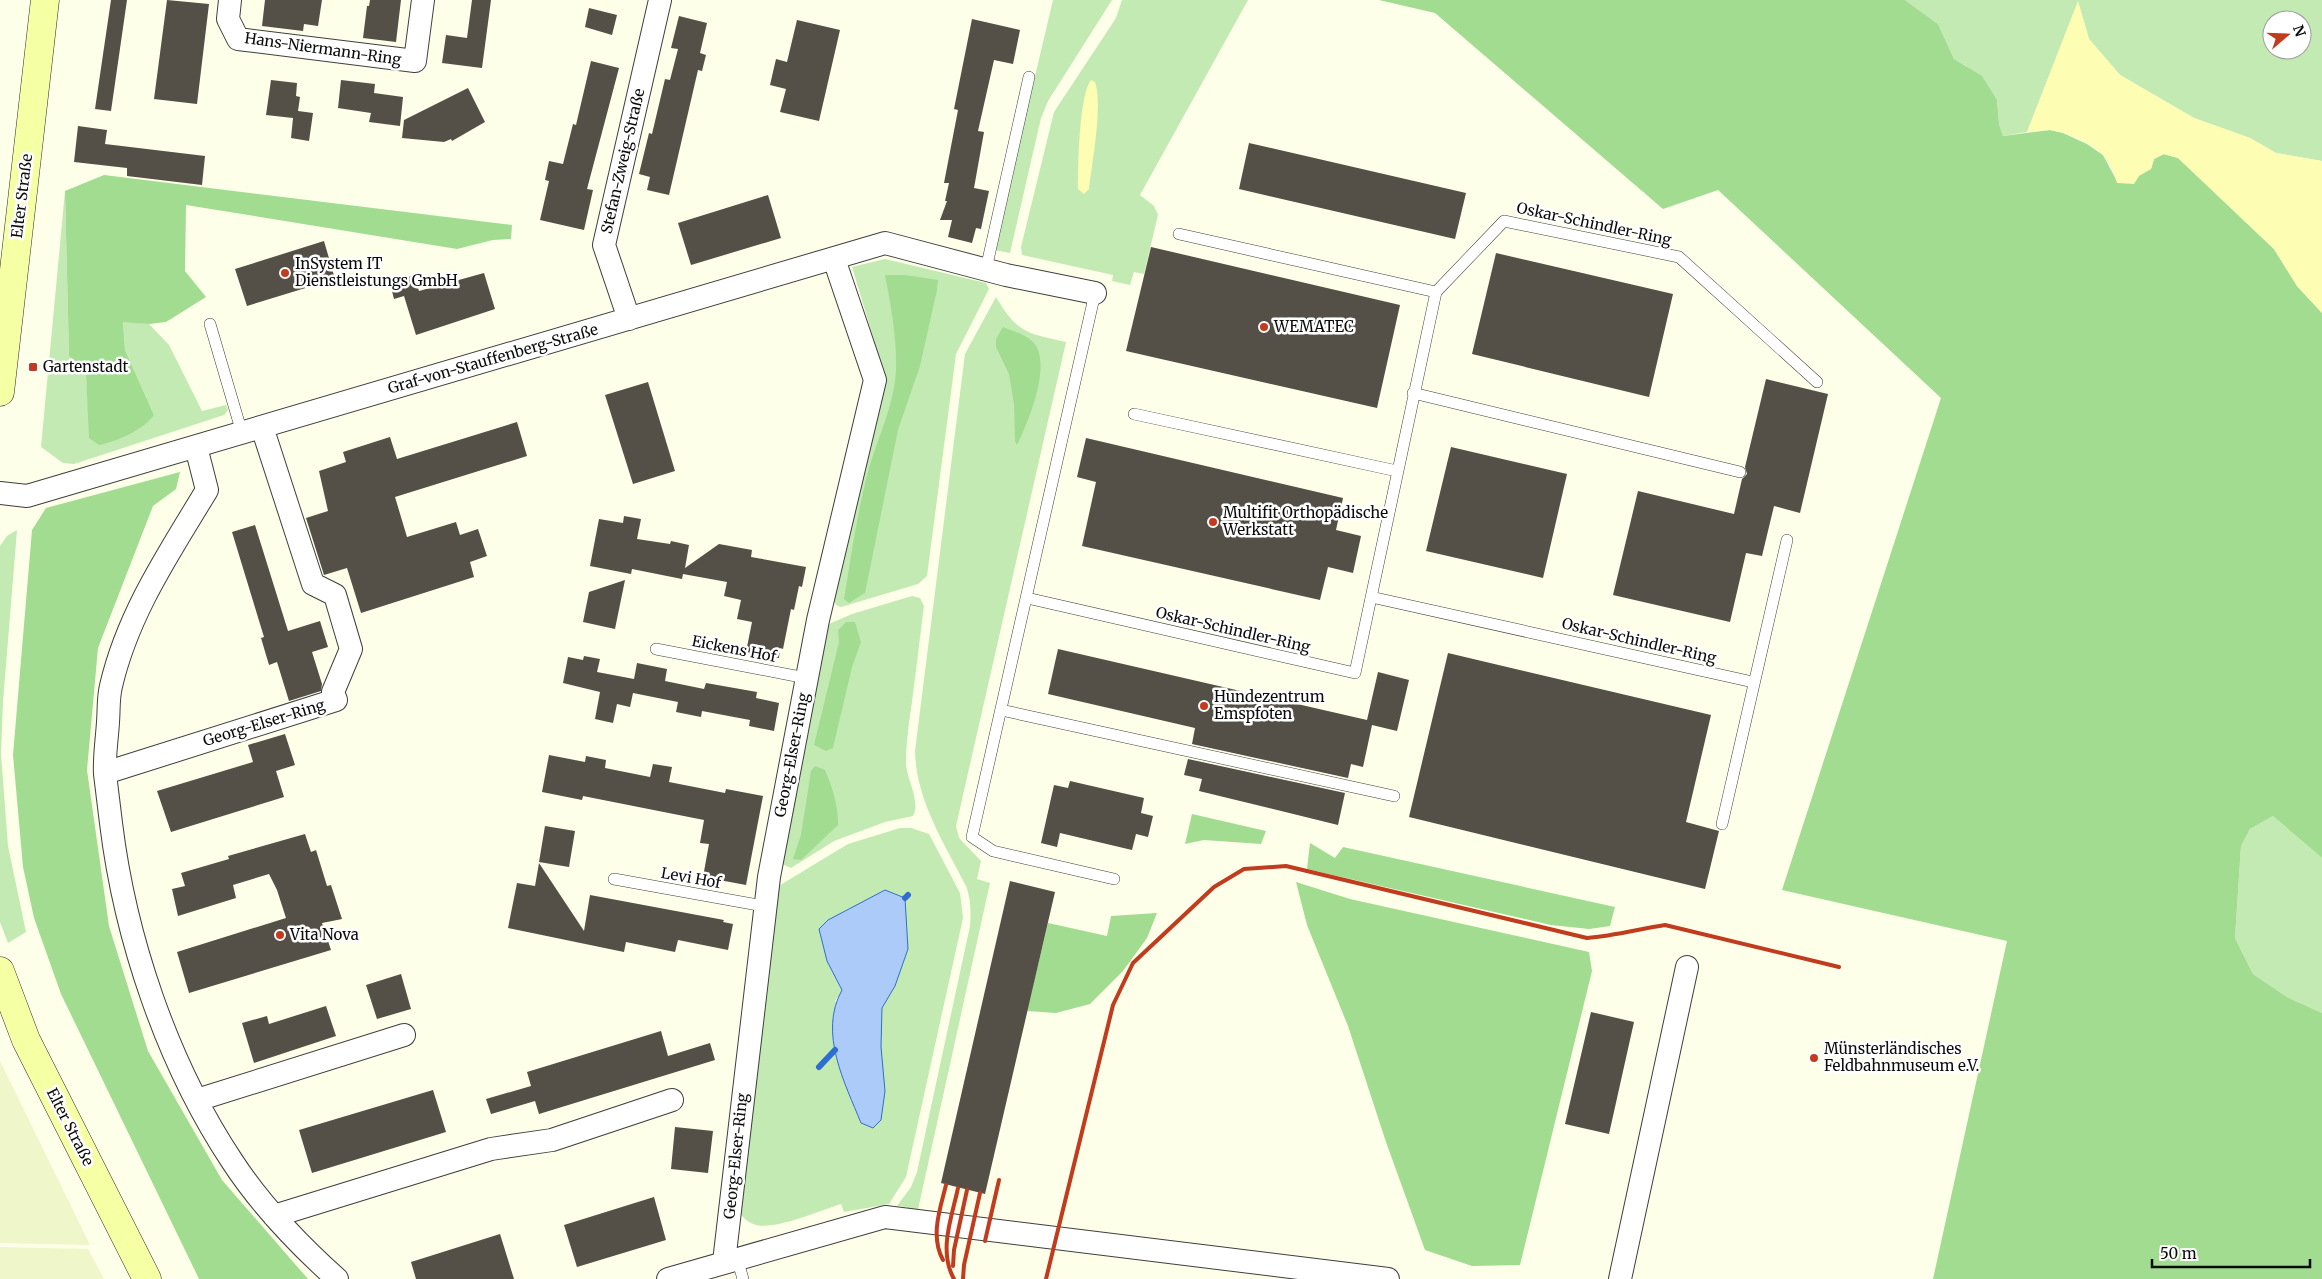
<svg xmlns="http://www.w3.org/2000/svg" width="2322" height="1279" font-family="Merriweather,serif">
<rect width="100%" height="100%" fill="#feffe9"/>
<!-- farmland -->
<path fill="#eff6c9" d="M0,1061l90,184 -90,-2z
M0,1247l88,2 16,30h-104z"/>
<!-- green -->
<path fill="#c3eab2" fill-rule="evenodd" d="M1053,0h59l-64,101 -7,17 -31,135 -16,-3z
M1122,0h126l-108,195 14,11 4,9 -14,59 -10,-2 -4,13 -18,-4 1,-6 -91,-20 -1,-8 33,-135 62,-94z
M1905,0h417v161l-46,-8 -26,-15 -56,-20 -74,-43 -31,-36 -11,-37 -51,130 -24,4 -4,-12 -2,-24 -31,-34 -12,-7 -16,-35zM2272,20h30v30h-30z
M65,191l4,165 17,18 4,64 64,-23 -29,-65 -2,-29 26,3 20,21 33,66 24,-6 2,5 -4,5 -150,49 -11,-1 -22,-16z
M885,259l101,24 3,6 -33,65 -29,222 -9,8 -77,23 -5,-2 -2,-4 52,-221 -34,-113z
M996,297c22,37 31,36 70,45l-110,484 3,12 22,23 -4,18 13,4 -73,331 -7,-1 -3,-6 -10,-1 14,-19 6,-15 53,-246c1,-15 1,-26 -4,-40 -22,-43 -50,-86 -51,-135l50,-397z
M17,530l-14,172 -2,52 7,92 18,86 -18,11 -8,-21v-376l7,-10z
M912,596l8,2 4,8c-4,32 -8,64 -12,96 -3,20 -6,41 -6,62 1,16 15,38 7,52l-28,6 -51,19 -43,27 -9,-4 47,-240 23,-10z
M2273,816l49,42v155l-35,-16 -34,-23 -18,-36 6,-92 9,-17z
M900,828h11l18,6 31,59 3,25 -57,259 -17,27 -45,8 -3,-8c-20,6 -69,28 -88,20 -7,-3 -10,-7 -15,-13l39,-324 71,-43zM895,986l-13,22 -1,39 -46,-46 7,-10z"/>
<!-- forest -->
<path fill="#a1dc91" d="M1379,0h526l33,24 16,35 28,17 15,24 2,24 4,12 47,-6 13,3 24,11 16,11 15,28 33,-14 3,-10 10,-5 14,4 96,91 23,37 25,27v545l-49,-42 -23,13 -9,17 -6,92 18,36 34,23 35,16v266h-389l74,-338 -225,-51 159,-492 -223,-208 -55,19 -228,-196z
M104,175l408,50 -1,14 -18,1 -36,9 -271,-44 -1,66 21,26 -40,25 -17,2 -26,-2 2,28 29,65c-11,15 -36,26 -55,30l-10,-7 -3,-64 -17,-18 -4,-165z
M885,275h20l33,5 -1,10 -17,76 -22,64 -33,163 -16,10 -5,-4c7,-42 13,-86 24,-127 9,-33 27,-68 28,-103 1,-31 -5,-63 -11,-94z
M1003,327c9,4 22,7 29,14 22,20 -4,82 -15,104l-2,-4 -1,-37 -5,-30 -13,-27v-8z
M180,472l-4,17 -23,17 -55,142 -11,122 22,156 39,125 74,129 86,99h-109l-138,-285 -27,-76 -11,-51 -10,-112 19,-225 14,-22z
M846,622h9l6,20 -9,25 -19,81 -7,3 -12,-6 25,-103 -1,-12z
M815,766l10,4c8,19 13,35 13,55l-37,35 -8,-1 8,-24 10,-64z
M1192,814l74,17 -5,13 -57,-4 -19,4z
M1310,843l25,15 8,-11 272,60 -5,19 -21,3 -38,-4 -244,-56z
M1296,882l54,17 239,53 3,19 -72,294 -48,1 -47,-16 -39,-108 -38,-116 -41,-101z
M1157,913l-10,25 -24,33 -33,33 -34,9 -29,-2 21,-88 59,13 4,-20z"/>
<!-- sand -->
<path fill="#fdfdb3" d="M2078,1l11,38 31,36 74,43 56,20 26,15 46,8v152l-25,-27 -23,-37 -96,-91 -15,-4 -9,5 -3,10 -12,7 -5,8 -17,-1c-3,-10 -7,-21 -14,-28 -12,-12 -36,-23 -53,-25 -7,0 -16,2 -23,2z
M1091,80l4,2c8,23 -3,81 -6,107l-5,5 -6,-5c0,-21 1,-94 13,-109z"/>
<!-- water -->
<path fill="#accbf9" stroke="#306dd3" d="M885,890l20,8 3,51 -13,37 -13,22 -1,39 4,44 -4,29 -8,8 -12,-5c-16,-40 -43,-90 -19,-133l-15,-29 -8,-32 9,-9z"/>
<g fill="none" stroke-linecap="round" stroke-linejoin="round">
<!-- stream -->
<path stroke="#306dd3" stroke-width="6" d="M905,898l3,-3
M819,1067l16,-17"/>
</g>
<!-- building -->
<path fill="#544f47" d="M111,0h16l-16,111 -16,-2z
M167,0l42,4 -12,100 -43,-5z
M265,0h57l-4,26 -14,-2 -1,7 -41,-5z
M370,0h31l-5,42 -33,-4 4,-32h2z
M472,0h19l-9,68 -40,-5 4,-28 21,3z
M589,8l28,7 -5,20 -27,-8z
M679,16l28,7 -7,30 6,2 -4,16 -4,-1 -29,125 -22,-5 3,-13 -11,-3 10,-41 3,1 13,-55 5,1 8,-31 -7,-1z
M972,19l48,11 -7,34 -19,-4 -16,71 6,1 -10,56 15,3 -8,38 -5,-1 -4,15 -24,-6 4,-17h-12l7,-19h-2l4,-18h-5l14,-73 -4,-1z
M797,20l43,10 -21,91 -39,-9 6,-23 -16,-4 6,-26 11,3z
M591,61l28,7 -32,121 6,1 -9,40 -44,-10 9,-39 -4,-1 4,-19 14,3 10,-40 3,1z
M271,80l26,3 -1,13 4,1 -2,14 15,2 -4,28 -18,-3 2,-20 -27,-3z
M341,80l34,4 -1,9 29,4 -3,29 -31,-4 2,-9 -33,-5z
M468,88l17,34 -33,19 -1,-2 -7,3 -42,-4 2,-18z
M78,126l29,4 -2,14 100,12 -3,29 -75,-9v-8l-53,-6z
M1249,143l217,50 -11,46 -216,-50z
M768,195l13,43 -90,27 -13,-42z
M324,241l11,38 -88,27 -12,-37z
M1151,247l249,58 -23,103 -251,-57z
M1496,253l177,41 -24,103 -177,-43z
M484,273l11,36 -79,26 -12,-39 -10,3 -4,-16 24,-8 5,16z
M1766,379l62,15 -28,119 -26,-7 -12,50 -16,-3 -16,69 -117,-27 25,-104 96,23 8,-35 5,-5 -2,-7z
M648,382l27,89 -42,13 -28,-89z
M517,422l10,34 -132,41 12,40 49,-15 4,13 18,-6 9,27 -17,6 4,15 -113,36 -14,-45 -23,7 -18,-57 22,-7 -9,-40 27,-9 -3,-10 47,-15 7,22z
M1086,438l257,60 -7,32 25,6 -8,37 -25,-6 -8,33 -238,-54 14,-64 -19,-5z
M1451,447l116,27 -24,104 -117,-27z
M624,516l17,3 -4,20 33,5 1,-3 18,4 -4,23 34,-24 33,6 -1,7 55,10 -4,20 -3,-1 -5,24 -3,-1 -8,40 -3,-1 -1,10 -33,-6 6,-30 -15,-3 4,-19 -17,-4 3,-14 -44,-8 -1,5 -50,-10 -1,5 -41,-8 9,-47 24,4z
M255,525l33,106 32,-10 8,26 -16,5 10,32 -1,7 -32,10 -12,-39 -8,3 -8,-27 3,-1 -32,-105z
M625,580l-10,49 -32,-7 6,-30z
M1058,649l309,71 11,-48 31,8 -12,51 -25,-6 -9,42 -12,-3 -3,14 -156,-34 3,-16 -147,-34z
M1448,653l263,62 -25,107 33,9 -14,58 -296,-72z
M584,656l16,3 -3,13 37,7 3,-16 30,6 -2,12 39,8 2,-6 51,9 -1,6 23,5 -5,28 -25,-5 1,-6 -48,-9 -1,6 -25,-5 2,-10 -45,-9 -3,14 -13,-3 -4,19 -18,-4 5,-27 -37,-9 5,-26 15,3z
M285,734l10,31 -19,6 8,26 -113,35 -14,-41 96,-29 -5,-17z
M549,755l36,7 1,-6 20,4 -1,8 45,9 3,-13 19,3 -3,15 56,11 1,-4 37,7 -17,89 -43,-8 6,-33 -9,-1 4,-23 -121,-24 -1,4 -40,-8z
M1188,759l157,34 -7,32 -139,-34 3,-12 -18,-4z
M1070,781l74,17 -3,15 12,3 -5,21 -12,-3 -4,16 -72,-17 -3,14 -16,-4 13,-58 14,3z
M545,826l30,5 -6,36 -30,-5z
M305,834l6,18 5,-2 11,36 4,-1 11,34 -20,4 9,27 -142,43 -12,-41 109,-34 -9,-28 -8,-16 -36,11 3,13 -58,18 -6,-27 13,-3 -4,-13 48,-14 -1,-3z
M539,863l45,68 6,-36 134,25 -1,2 10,2 -5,26 -50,-10 -3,12 -49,-10 -2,10 -116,-24 9,-45 18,3z
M1010,881l45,11 -70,302 -44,-11z
M401,974l10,35 -34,10 -11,-34z
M326,1006l10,30 -82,27 -12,-40 25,-7 2,8z
M1591,1012l43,10 -25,112 -44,-10z
M661,1031l7,25 42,-13 5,17 -176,54 -4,-13 -44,13 -5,-15 45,-13 -4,-14z
M433,1090l13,42 -134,41 -13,-43z
M675,1127l38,4 -5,42 -37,-4z
M654,1197l12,43 -89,27 -13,-42z
M500,1234l14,45h-98l-5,-17z"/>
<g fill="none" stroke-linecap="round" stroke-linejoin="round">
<!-- service casing -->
<g stroke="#3e3e3e" stroke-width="12">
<path id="service" d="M986,269l43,-192
M1436,292l68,-71 175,36 138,125
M1095,293l-123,544 21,14 121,28
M210,324l32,109
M1413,393l327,79
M1134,414l263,57
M1371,597l382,85
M1027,598l328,75 81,-381 -257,-58
M656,649l150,29
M1001,710l393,86
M1722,824l65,-284
M614,879l150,27
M737,1258l6,21"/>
</g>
<!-- minor casing -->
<g stroke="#3e3e3e" stroke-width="24">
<path id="minor" d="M230,0l-2,19 10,20 177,22 8,-61
M629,319l-25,-74 56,-245
M196,447l11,43c-38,63 -79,123 -96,196 -3,12 -2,24 -3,36 -1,17 -4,35 -3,52 2,16 4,33 6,49 14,115 56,240 121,338 28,43 66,83 105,118
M0,493l27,3 858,-253 121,32 89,18
M105,773l231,-73 -3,-8 18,-43 -16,-54 -22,-11 -51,-157
M197,1100l207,-65
M274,1216l217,-67 61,-9 120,-40
M724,1262l45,-385 49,-257 57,-240 -41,-121
M668,1279l217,-62 503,62
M1620,1279l67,-312"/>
</g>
<!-- secondary casing -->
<g stroke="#2d2d2d" stroke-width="29">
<path id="secondary" d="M0,392l45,-392
M0,971l26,69 121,239"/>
</g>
<!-- service -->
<use href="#service" stroke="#fff" stroke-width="11"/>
<!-- minor -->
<use href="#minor" stroke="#fff" stroke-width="22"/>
<!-- secondary -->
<use href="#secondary" stroke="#f5ffa4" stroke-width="28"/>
<!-- rail -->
<path stroke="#c13b1e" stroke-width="4" d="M985,1241l14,-61
M943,1260c-13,-24 -3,-51 3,-75
M953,1266l1,-16 13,-60
M954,1279c-16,-29 -2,-62 4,-91
M963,1279l1,-14 16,-72
M1046,1279l67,-274 20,-42 81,-76 30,-18 42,-3 301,72c27,-2 52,-9 78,-13l174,42"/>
</g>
<!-- markers -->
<g fill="#c13b1e" stroke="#fff" stroke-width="2">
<circle cx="285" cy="273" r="5"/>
<circle cx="1264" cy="327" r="5"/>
<rect x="28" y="362" width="10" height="10" rx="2.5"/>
<circle cx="1213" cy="522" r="5"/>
<circle cx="1204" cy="706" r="5"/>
<circle cx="280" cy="935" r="5"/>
<circle cx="1814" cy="1058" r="5"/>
</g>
<g text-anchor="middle" stroke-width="5" stroke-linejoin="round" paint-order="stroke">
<!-- street labels -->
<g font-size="15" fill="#0b0b0b" stroke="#fff">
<text transform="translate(323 49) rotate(8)" y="5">Hans-Niermann-Ring</text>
<text transform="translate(623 161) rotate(-77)" y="5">Stefan-Zweig-Straße</text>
<text transform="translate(22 196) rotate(-83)" y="5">Elter Straße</text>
<text transform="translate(1594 224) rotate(12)" y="5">Oskar-Schindler-Ring</text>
<text transform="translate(493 359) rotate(-16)" y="5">Graf-von-Stauffenberg-Straße</text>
<text transform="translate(1233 630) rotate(13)" y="5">Oskar-Schindler-Ring</text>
<text transform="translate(1639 641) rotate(13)" y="5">Oskar-Schindler-Ring</text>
<text transform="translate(734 649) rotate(11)" y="5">Eickens Hof</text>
<text transform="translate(264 723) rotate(-17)" y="5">Georg-Elser-Ring</text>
<text transform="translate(792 755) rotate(-79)" y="5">Georg-Elser-Ring</text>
<text transform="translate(691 878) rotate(10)" y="5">Levi Hof</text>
<text transform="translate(70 1127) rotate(63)" y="5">Elter Straße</text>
<text transform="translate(736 1156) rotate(-84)" y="5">Georg-Elser-Ring</text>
</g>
<!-- poi labels -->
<g font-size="15" fill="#0b0b0b" stroke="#fff" text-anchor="start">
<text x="295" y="269">InSystem IT<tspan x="295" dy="17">Dienstleistungs GmbH</tspan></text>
<text x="1274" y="332">WEMATEC</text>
<text x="43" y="372">Gartenstadt</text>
<text x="1223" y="518">Multifit Orthopädische<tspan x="1223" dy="17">Werkstatt</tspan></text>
<text x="1214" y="702">Hundezentrum<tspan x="1214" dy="17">Emspfoten</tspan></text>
<text x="290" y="940">Vita Nova</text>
<text x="1824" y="1054">Münsterländisches<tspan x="1824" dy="17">Feldbahnmuseum e.V.</tspan></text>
</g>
</g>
<!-- north arrow -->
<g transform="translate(2287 35) rotate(71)"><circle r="24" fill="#ffffff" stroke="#9d9d9d"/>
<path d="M0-4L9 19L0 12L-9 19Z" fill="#c13b1e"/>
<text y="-8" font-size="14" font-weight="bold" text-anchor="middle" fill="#0b0b0b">N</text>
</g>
<!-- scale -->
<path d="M2152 1259v8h158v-8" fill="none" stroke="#0b0b0b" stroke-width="2.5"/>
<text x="2160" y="1259" font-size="15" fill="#0b0b0b" stroke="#ffffff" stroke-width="4" paint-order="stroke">50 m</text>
</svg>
